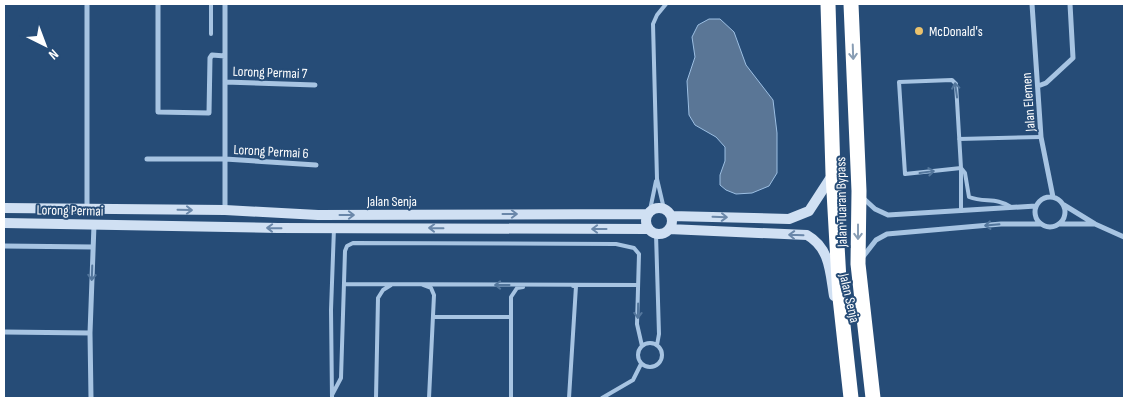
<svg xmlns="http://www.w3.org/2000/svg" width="1128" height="402" font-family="'Sofia Sans Condensed',sans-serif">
<rect width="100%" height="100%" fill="#264c77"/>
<!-- water -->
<path fill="#5a7696" stroke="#9cbfe3" d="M709,19h11l14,13 12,33 27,35 4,33v40l-8,13 -17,7 -16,1 -10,-4 -6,-5v-10l5,-14v-14l-9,-10 -21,-12 -6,-10 -2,-34 8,-24 -3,-20 6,-12z"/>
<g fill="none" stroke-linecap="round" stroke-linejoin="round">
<!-- lane -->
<path stroke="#a7c4e2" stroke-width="4" d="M211,4v30
M959,139l82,-2
M664,209l-7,-30 -4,-155 4,-9 9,-11
M650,210l6,-29
M961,211v-43l-5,-84 -4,-4 -53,2 6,92 56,-6 4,5 4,24c16,6 27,0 42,10
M656,234l3,100 -2,11
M344,284l294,1
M423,285l8,3 3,7 -5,103
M433,317h78
M638 355a12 12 0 1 1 24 0a12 12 0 1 1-24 0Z
M332,395l9,-17 4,-127 2,-5 6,-3 263,1 18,4 5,6 -2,70 5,22
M332,398l-1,-88 3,-82
M376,398l2,-100 5,-8 8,-5
M511,398v-101l6,-9 6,-1
M569,398l7,-112h-3
M602,398l31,-18 8,-16"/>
<!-- street -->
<path stroke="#a7c4e2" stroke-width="5" d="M87,4v205
M158,4v108l51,1 1,-55 2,-3 13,1
M225,4v206
M1032,4l9,133 12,60
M225,82l90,3
M1038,86l8,-3 27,-25 -3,-54
M147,159h78l91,6
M1035 212a15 15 0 1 1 30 0a15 15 0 1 1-30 0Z
M863,198l12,11 13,6 148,-9
M1064,205l31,19 29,13
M1060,224h34
M4,246l89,1
M862,258l14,-18 11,-6 114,-10h40
M4,332l86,1
M91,398l-1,-65 4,-108"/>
<!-- secondary -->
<path stroke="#d0e0f3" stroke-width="10" d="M646 221a13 13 0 1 1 26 0a13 13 0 1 1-26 0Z
M4,208l221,2 93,5 329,-1
M671,216l118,3 20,-8 24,-37
M4,223l274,5 370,1
M669,229l138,6c23,13 23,37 27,61"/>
<!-- highway -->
<path stroke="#fff" stroke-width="15" d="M828,4l5,170 7,124 11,100
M851,4l8,187 -1,73 15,134"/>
</g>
<!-- one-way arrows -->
<defs><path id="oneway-shaft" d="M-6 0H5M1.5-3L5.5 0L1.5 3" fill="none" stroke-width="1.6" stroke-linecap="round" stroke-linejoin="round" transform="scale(1.25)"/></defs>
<g stroke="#889db4">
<use href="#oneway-shaft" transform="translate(853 52) rotate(88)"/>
<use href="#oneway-shaft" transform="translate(858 232) rotate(90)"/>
</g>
<g stroke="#53769c">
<use href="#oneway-shaft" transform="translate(956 90) rotate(-98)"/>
<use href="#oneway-shaft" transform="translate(927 172) rotate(-8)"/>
<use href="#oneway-shaft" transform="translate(992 225) rotate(175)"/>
<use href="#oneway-shaft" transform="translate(92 273) rotate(92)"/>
<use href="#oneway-shaft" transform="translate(502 285) rotate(-180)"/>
<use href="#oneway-shaft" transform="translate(638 311) rotate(91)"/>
</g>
<g stroke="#6a87a9">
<use href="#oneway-shaft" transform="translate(185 210) rotate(1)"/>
<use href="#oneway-shaft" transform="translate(510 214)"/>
<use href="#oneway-shaft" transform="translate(347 215)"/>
<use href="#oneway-shaft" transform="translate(720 217) rotate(2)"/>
<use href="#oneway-shaft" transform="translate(274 228) rotate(-179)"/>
<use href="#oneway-shaft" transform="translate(436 228) rotate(-179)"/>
<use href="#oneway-shaft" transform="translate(599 229) rotate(180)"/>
<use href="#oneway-shaft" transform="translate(796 235) rotate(-178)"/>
</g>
<!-- markers -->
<circle fill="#ebc26c" stroke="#264c77" stroke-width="2" cx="919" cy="31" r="5"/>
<g text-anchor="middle" stroke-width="4" stroke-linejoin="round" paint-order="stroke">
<!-- poi labels -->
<g font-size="14" fill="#fff" stroke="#264c77" text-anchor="start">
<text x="929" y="36">McDonald's</text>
</g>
<!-- street labels -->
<g font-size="14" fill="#fff" stroke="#264c77">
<text transform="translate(270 72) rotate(2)" y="5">Lorong Permai 7</text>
<text transform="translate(1028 102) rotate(-94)" y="5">Jalan Elemen</text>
<text transform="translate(271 151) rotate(3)" y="5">Lorong Permai 6</text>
<text x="392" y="206">Jalan Senja</text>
<text transform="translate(841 202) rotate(-91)" y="5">Jalan Tuaran Bypass</text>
<text transform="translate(70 210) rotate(1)" y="5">Lorong Permai</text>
<text transform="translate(850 298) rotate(77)" y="5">Jalan Senja</text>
</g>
</g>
<!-- border -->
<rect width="1128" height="402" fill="none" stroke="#ffffff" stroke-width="10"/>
<!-- north arrow -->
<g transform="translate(45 45) rotate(138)" stroke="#264c77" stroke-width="4" paint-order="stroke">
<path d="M0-4L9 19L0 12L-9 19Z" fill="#ffffff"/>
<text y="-8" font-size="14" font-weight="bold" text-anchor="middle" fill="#ffffff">N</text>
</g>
</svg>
